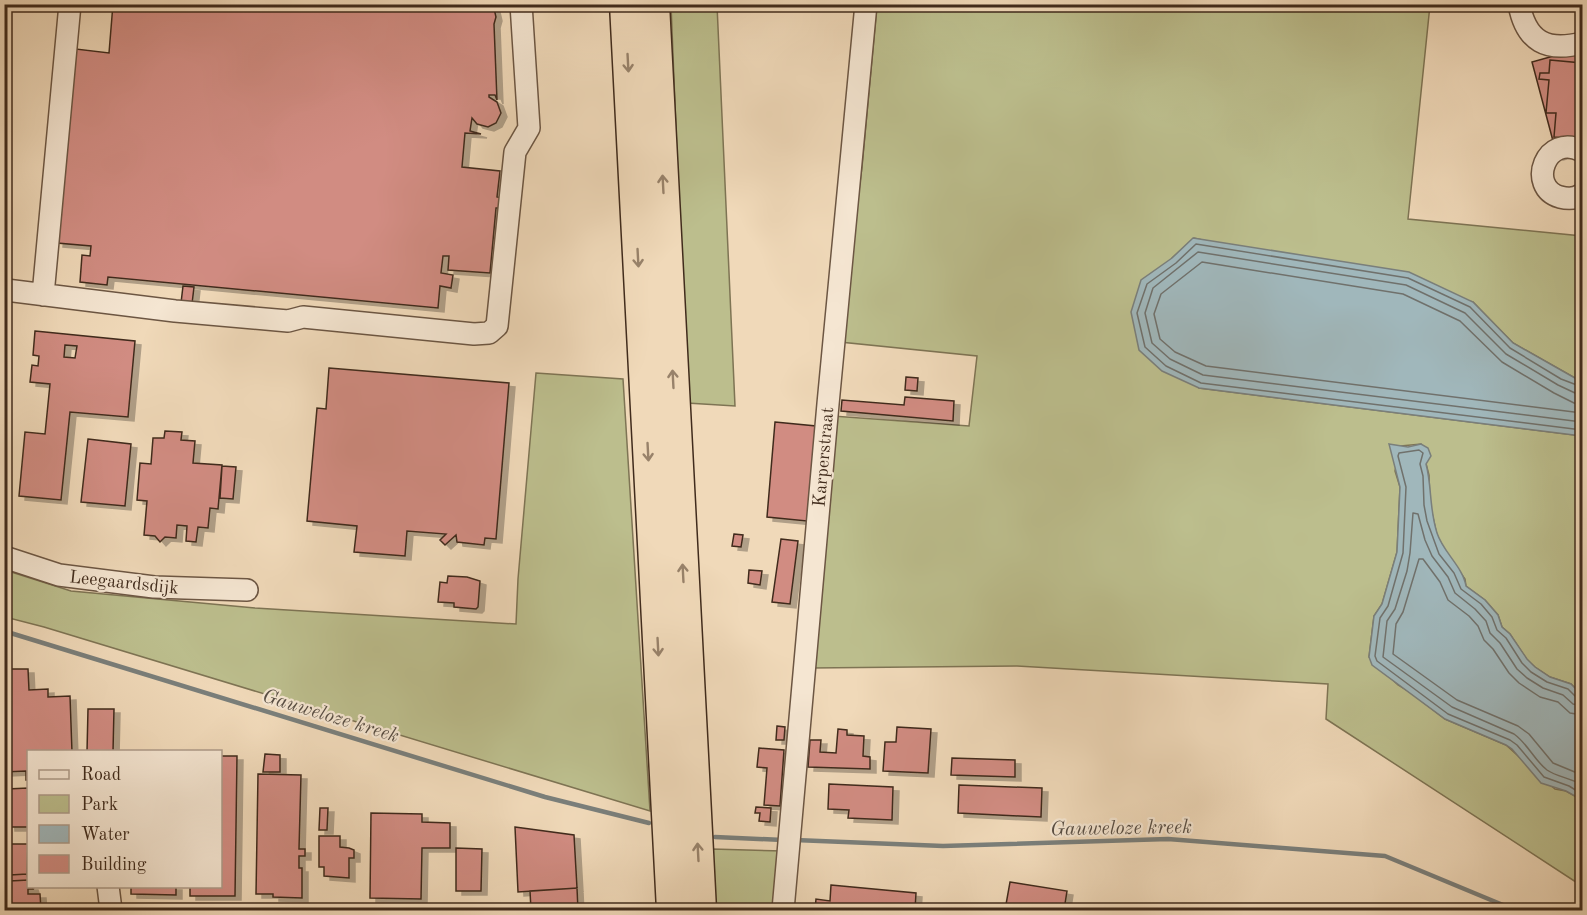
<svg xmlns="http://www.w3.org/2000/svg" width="1587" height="915" font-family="'Old Standard TT',serif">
<defs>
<filter id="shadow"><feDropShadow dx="6" dy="4" stdDeviation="0" flood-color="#0004"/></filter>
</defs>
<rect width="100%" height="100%" fill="#f0d9b9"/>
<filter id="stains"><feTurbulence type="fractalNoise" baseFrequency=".00333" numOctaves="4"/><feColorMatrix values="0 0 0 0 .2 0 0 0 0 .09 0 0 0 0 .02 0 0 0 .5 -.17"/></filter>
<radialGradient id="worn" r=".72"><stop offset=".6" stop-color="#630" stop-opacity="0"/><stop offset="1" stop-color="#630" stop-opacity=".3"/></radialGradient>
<!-- green -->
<path fill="#bcbe8d" stroke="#7e7454" stroke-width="1.5" d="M671,5h46l18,401 -48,-3z
M877,5h553l-22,214 174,17v146l-69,-39 -40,-41 -279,-64 -22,20 27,130 383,48v259l-11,-11 -21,-7 -15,-10 -8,-7 -17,-26 -8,-7 -4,-12 -13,-15 -19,-14 -1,-7 -20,-28 -8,-16 -7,-31 -1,-29 -8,-31 -20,2 -6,25 5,16 -3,65 -15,52 -8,12 -5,41 29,28 12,7 35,27 61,26 49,44 11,2 16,9v86l-256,-167 2,-35 -311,-18 -206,2 22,-252 136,10 8,-70 -137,-14 22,-175z
M536,373l87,6 27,432 -606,-184 -39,-10v-47l66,21 184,17 261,16 2,-45z
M712,849l71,2 -6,59h-63z"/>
<!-- water -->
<path fill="#a0b7bb" stroke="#7a7f7b" stroke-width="1.5" d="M1193,238l216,34 64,30 40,41 69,39v54l-383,-48 -37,-17 -23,-21 -8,-38 10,-32 31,-22z
M1389,444l19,3 13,-3 7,4 3,8 -5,8c6,22 3,44 11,69 6,19 26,34 29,53l19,14 13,15 4,12 8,7 17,25 8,8 15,10 21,7 11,11v105l-16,-9 -25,-8 -29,-34 -6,-4 -61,-26 -73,-54 -3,-8 5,-41 8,-12 15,-52 3,-65z"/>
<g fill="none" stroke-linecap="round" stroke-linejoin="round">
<!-- shore -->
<path stroke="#70716c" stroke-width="1.5" d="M1582,387l-21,-8 -51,-31 -40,-41 -62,-29 -212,-34 -20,19 -29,21 -10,29 8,34 21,19 35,17 381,47
M1582,395l-7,-2 -17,-8 -52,-31 -41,-41 -59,-28 -208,-33 -45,36 -8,25 7,30 18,16 33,16 379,47
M1582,404l-8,-1 -20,-10 -52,-31 -42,-41 -57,-27 -201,-32 -41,32 -7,20 6,25 15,13 31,14 376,47
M1582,699l-5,-1 -9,-9 -21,-7 -16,-10 -9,-9 -16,-25 -9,-8 -5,-13 -11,-13 -20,-15 -7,-16 -15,-19 -12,-33 -3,-16 -1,-29 -3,-12 3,-11 -4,-3 -20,3 -1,3 8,31 -3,66 -15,53 -8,12 -5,38 2,5 71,53 62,26 7,5 27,32 25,9 13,8
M1582,706l-9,-2 -10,-9 -20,-7 -16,-10 -10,-9 -17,-26 -10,-10 -4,-12 -11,-12 -20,-16 -7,-16 -16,-21 -7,-16 -7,-26 -5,-1 -3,40 -3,18 -12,38 -8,12 -4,36 69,50 62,27c14,10 20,26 33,36 10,7 24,8 35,15
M1582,715l-12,-2 -12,-11 -18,-5 -21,-14 -10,-10 -16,-24 -9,-9 -6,-14 -9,-10 -21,-16 -8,-18 -17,-23h-4l-16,53 -7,12 -3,30 64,46 61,26 11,8 24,29 29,12"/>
<!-- stream -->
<path stroke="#7a7f7b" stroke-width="4.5" d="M4,631l541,166 104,26
M715,837l68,3
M795,840l148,6 225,-7 217,17 130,54"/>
</g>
<!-- building -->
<path fill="#d18c82" stroke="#402b1c" stroke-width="1.5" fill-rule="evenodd" filter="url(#shadow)" d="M113,4h380l3,13 -2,7 3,76 -2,-5h-6v2l8,5 4,11 -5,10 -8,4 -11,-3 -5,-6 -2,13 11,3 -16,-1 -3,34 38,4 -3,26 5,1v10h-6l-6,65 -42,-3 1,-14h-6l-2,17 12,2 -2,13 -11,-2 -2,22 -330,-31 -1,8 -27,-3 2,-27 8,1 1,-10 -34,-3 19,-194 33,4z
M1582,48v15l-32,-3 -1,13h-9l-1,6 10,1 -3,33h10l-2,24 28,3v9l-25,7 -25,-94z
M1550,60l32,3v77l-28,-3 2,-24h-10l3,-33 -10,-1 1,-6h9z
M183,286l11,1 -2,17 -11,-1z
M35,331l100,10 -7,76 -58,-5 -9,88 -42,-4 6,-64 20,2 5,-50 -20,-2 2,-17 6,1 1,-10 -6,-1zM65,345l12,1 -2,12 -11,-1z
M329,368l180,15 -13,156 -11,-1 -1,7 -27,-3 -1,-7 -11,10 -5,-5 6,-6 -39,-3 -2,25 -51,-4 3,-26 -50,-5 10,-113 9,1z
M906,377l12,1 -1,13 -12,-1z
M905,397l49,4 -1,20 -112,-10 1,-11 62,5z
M775,422l41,4 -9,95 -40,-4z
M165,431l17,1 -1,8 14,1 -2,22 29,2 -4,44 -8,-1 -2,20 -10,-1 -2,15 -10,-1 1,-15 -10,-1 -1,13 -11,-1 -5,5 -5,-6 -11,-1 3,-34 -10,-1 3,-37 11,1 2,-26h11z
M88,439l43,5 -6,62 -44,-4z
M222,466l14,1 -3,32 -13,-1z
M734,534l9,1 -2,12 -9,-1z
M781,539l17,2 -8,63 -18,-2z
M749,570l13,1 -2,14 -12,-2z
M448,576l19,1 13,4 -2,26 -2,2 -22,-2v-4l-16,-1 2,-20 7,1z
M4,669h24l1,21 19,-1v8l22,-1 2,56h-44v28h-2v-9l-22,1z
M88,709h26l-1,43h-26z
M777,726l8,1 -1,13h-8z
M897,727l34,2 -3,44 -45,-2 2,-29h11z
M838,729l9,1v5l17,1 -1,20 7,1v12l-62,-2 2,-27h11l-1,12 16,1z
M759,748l25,2 -4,56 -16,-1 3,-37 -10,-1z
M265,754l15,1v17h-17z
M220,756h17l-2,140h-45v-10h30z
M952,758l63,2v17l-64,-2z
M258,774l43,1 -2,74h6v7h-6v12h3v30l-29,-1v-3h-17z
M829,784l64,3 -1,33 -44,-2 1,-8 -21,-1z
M959,785l83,3 -1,29 -83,-4z
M28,788v39h-19l-2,-38z
M756,807l15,1 -1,14 -11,-1 1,-8h-5z
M320,808h8l-1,22h-8z
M371,813l51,1v8l28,1v25h-28l-1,51 -51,-1z
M515,827l59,8 3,53 -59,4z
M319,836h21v11l9,1 5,2v8h-5v20l-25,-2v-9h-5z
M9,844h19l-1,30 -17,1z
M456,848l26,1 -1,42h-25z
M27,874l1,6 -18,1v-6z
M28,880v6h4l1,3h-5v5h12l1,16h-29l-2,-29z
M1010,882l57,9 -3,19h-59z
M831,885l85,8 -1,17h-100l1,-11 14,2z
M131,886h45v9l-45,-1z
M577,888l1,22h-47l-1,-19z"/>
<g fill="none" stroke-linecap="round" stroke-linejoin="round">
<!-- minor casing -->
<g stroke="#6c5643" stroke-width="24">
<path id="minor" d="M1519,4c7,38 28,48 63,39
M1582,151c-36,-19 -56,36 -22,46 8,2 16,2 22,-3
M6,290l169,21 113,10 15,-4 171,17 15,-1 8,-7 18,-174 14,-24 -8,-124
M43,295l27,-291
M4,557l55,18 95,12 93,3
M108,886l3,24
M783,910l45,-506 38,-400"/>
</g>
<!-- highway casing -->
<g stroke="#402b1c" stroke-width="33">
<path id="highway" d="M625,4l47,906
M654,4l47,906"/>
</g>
<!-- minor -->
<use href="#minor" stroke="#f5e6d2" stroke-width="21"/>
<!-- highway -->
<use href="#highway" stroke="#f0d9b9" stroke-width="30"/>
</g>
<!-- one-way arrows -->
<defs><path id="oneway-shaft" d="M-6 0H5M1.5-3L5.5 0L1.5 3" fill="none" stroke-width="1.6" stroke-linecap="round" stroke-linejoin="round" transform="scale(1.5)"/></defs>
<g stroke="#98826a">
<use href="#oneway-shaft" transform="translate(628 63) rotate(87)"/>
<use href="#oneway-shaft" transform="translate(663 184) rotate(-93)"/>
<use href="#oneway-shaft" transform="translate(638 258) rotate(87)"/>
<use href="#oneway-shaft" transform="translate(673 379) rotate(-93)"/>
<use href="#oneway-shaft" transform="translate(648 452) rotate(87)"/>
<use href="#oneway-shaft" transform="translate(683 573) rotate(-93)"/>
<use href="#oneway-shaft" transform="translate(658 647) rotate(87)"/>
<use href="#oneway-shaft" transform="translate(698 852) rotate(-93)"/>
</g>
<g text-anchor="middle" stroke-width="4.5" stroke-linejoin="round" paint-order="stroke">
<!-- street labels -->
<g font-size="18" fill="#402b1c" stroke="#f5e6d2">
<text transform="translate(823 457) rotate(-85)" y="6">Karperstraat</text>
<text transform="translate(124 582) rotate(6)" y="6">Leegaardsdijk</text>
</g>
<!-- water labels -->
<g font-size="20" font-style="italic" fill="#584e44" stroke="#f5e6d2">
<text transform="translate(331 715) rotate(17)" y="7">Gauweloze kreek</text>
<text transform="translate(1121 827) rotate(-1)" y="7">Gauweloze kreek</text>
</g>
</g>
<!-- margin -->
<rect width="1587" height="915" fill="none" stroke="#f0d9b9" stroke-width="24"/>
<rect x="6" y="6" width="1575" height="903" fill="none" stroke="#402b1c" stroke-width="3"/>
<rect x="12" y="12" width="1563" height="891" fill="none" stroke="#402b1c" stroke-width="1.5"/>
<!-- legend -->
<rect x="27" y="750" width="195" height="138" fill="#f5e6d2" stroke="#ad9b89" stroke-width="1.5"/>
<rect x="39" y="770" width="30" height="9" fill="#f5e6d2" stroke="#ad9b89" stroke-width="1.5"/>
<text x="81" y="780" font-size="18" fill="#402b1c">Road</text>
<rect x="39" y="795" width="30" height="18" fill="#bcbe8d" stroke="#ad9b89" stroke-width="1.5"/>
<text x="81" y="810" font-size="18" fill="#402b1c">Park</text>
<rect x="39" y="825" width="30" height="18" fill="#a0b7bb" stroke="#ad9b89" stroke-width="1.5"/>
<text x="81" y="840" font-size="18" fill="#402b1c">Water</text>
<rect x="39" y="855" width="30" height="18" fill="#d18c82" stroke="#ad9b89" stroke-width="1.5"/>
<text x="81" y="870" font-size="18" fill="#402b1c">Building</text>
<rect width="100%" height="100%" filter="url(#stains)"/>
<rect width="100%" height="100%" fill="url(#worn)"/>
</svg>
